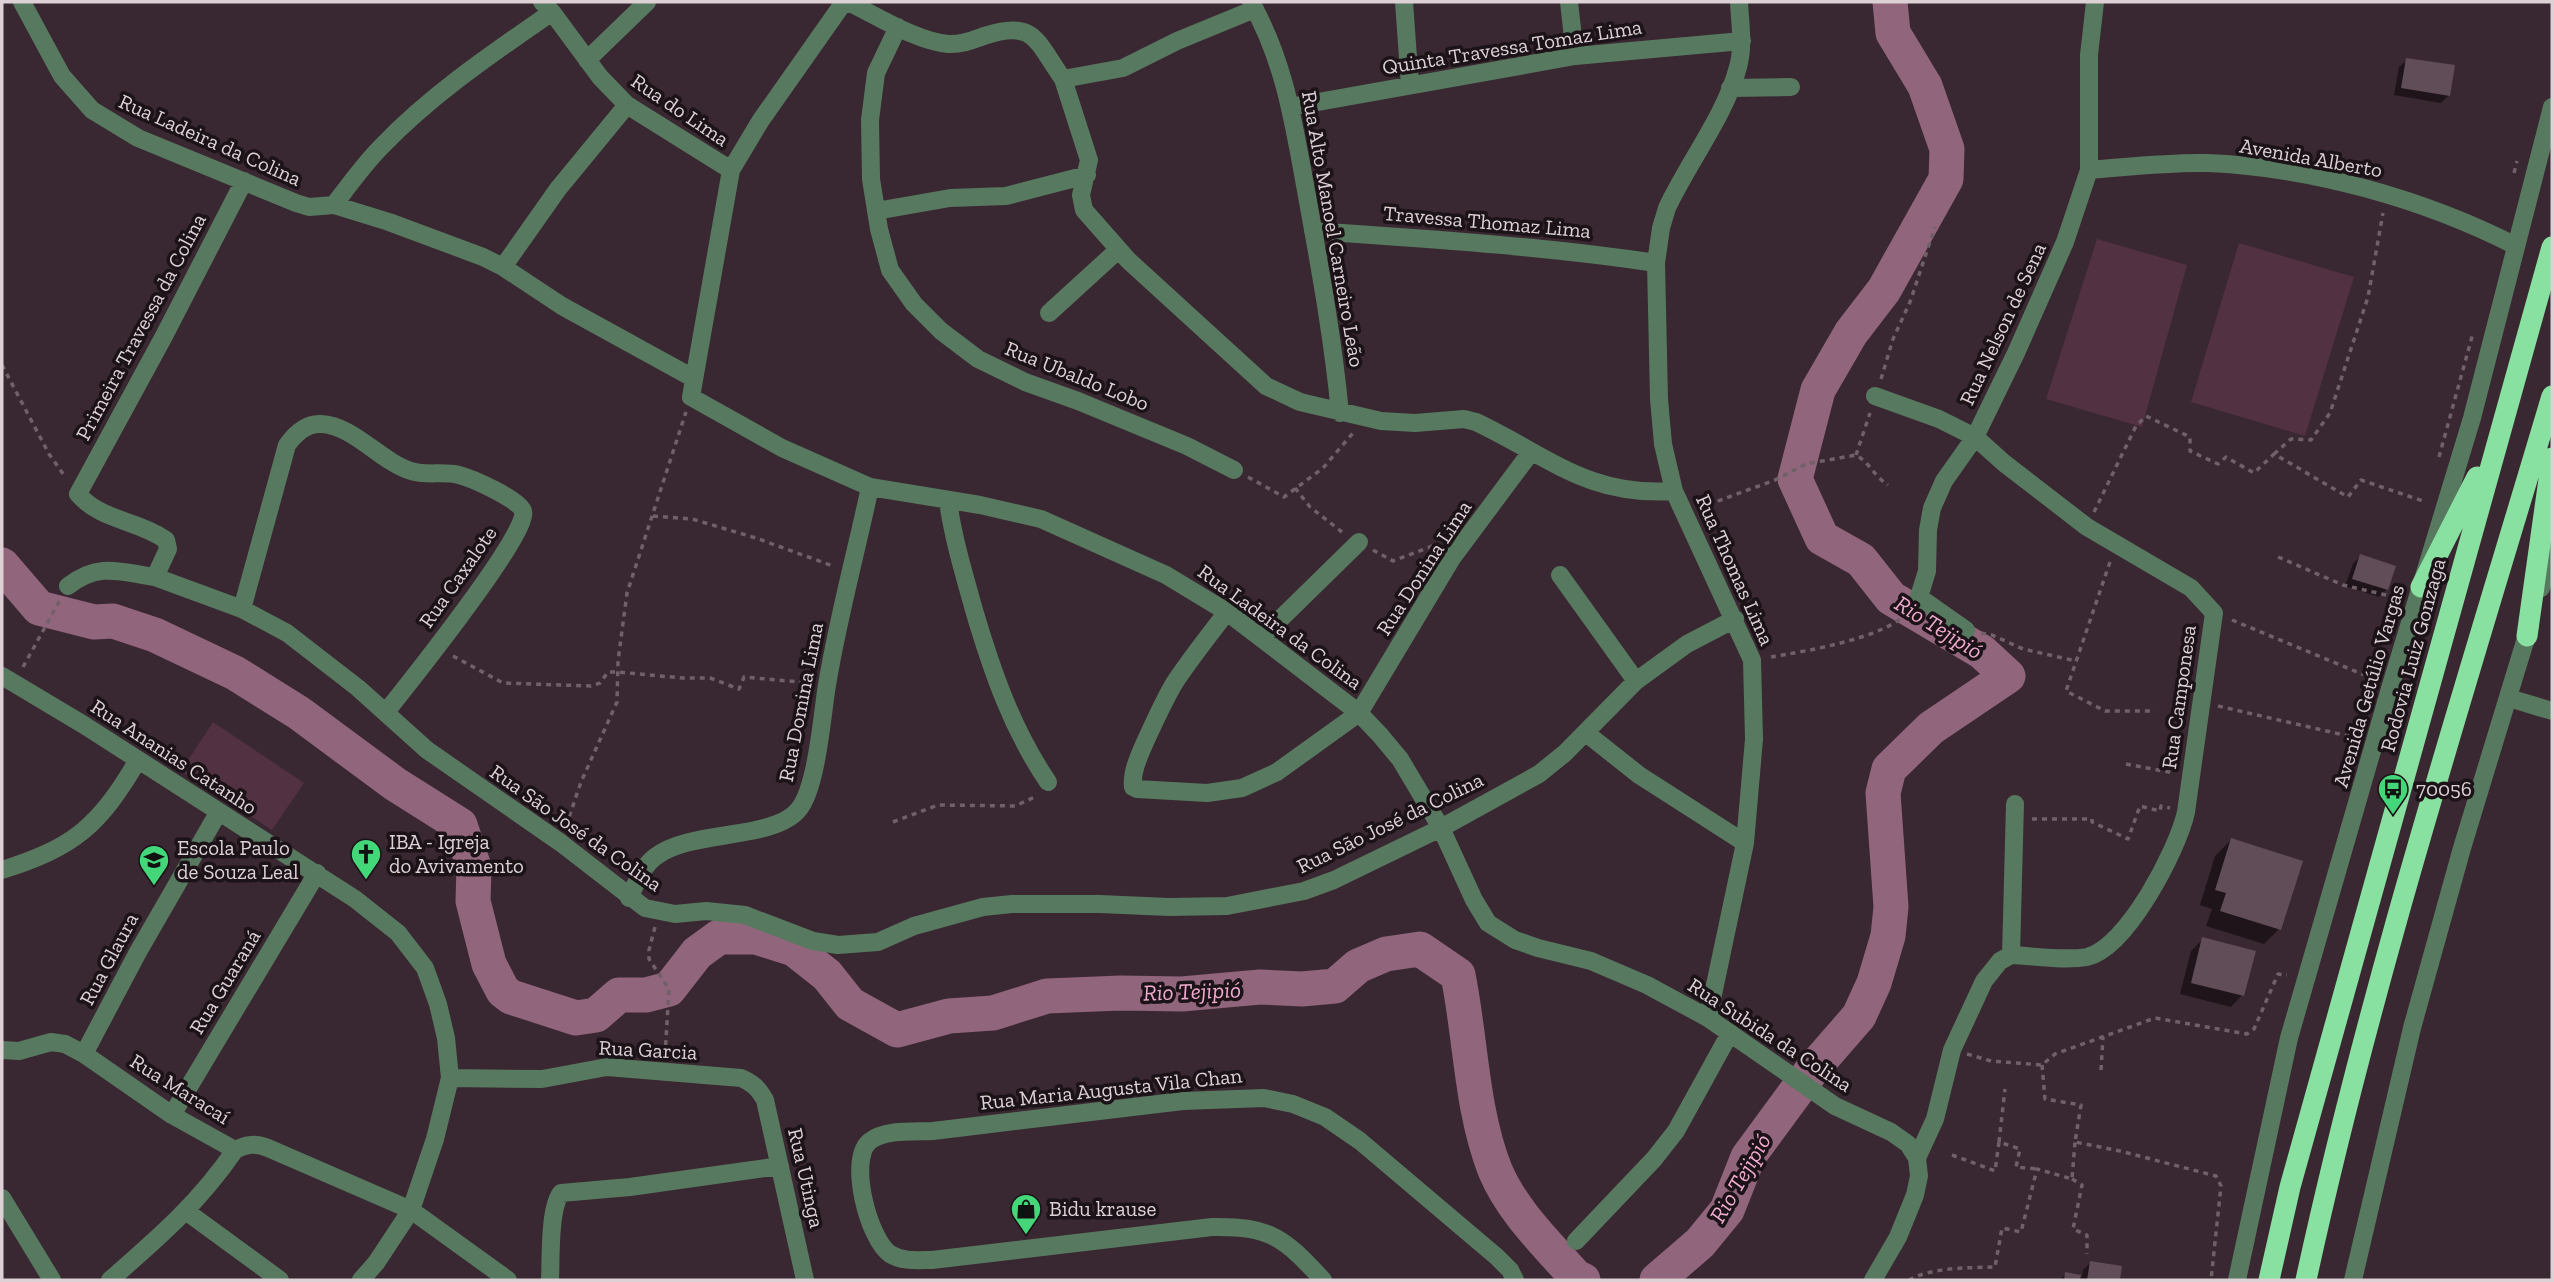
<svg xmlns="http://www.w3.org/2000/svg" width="2554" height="1282" font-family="'Zilla Slab',serif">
<rect width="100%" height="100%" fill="#392731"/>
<!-- green -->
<path fill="#523143" d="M2097,239l90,26 -45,162 -96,-28z
M2239,243l115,34 -49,159 -114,-34z
M213,722l91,61 -32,47 -91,-59z"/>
<!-- shadow -->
<path fill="#0007" d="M2407,60l42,35 -8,8 -47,-8 5,-28z
M2360,556l27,33 -8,8 -34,-11 8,-22z
M2231,840l48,89 -15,15 -58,-18 6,-17 -12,-4 15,-49z
M2203,939l39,56 -11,12 -51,-13 11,-43z
M2090,1263l30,4 -2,13h-58l6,-6 16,3 1,-7z"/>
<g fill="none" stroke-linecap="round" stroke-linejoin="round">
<!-- river -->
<path stroke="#91657c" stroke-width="35" d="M2,565l37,43 55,14 19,-1 42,14 80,38 64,40 96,71 65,41 14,42 -1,34 16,63 14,27 8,6 65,21 20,-3 23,-20h27l23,-6 28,-36 22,-16h37l38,12 33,26 23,29 47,26 52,-14 44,-3 54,-17 74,-3 61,1 78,-7 42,2 33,-3 23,-20 28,-12 34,-5 38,26c13,64 13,134 37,195 17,41 52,74 81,107l7,3
M1657,1280l43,-37 27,-33 21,-53 64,-87 47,-54 15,-33 14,-47 3,-29 -8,-114 6,-24 42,-41 77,-52 -26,-24 -91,-54 -30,-38 -39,-22 -27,-59 23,-89 33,-57 33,-43 62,-111 1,-30 -22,-63 -32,-53 -3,-31"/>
</g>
<!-- building -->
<path fill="#614d57" d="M2406,58l49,7 -5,31 -49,-8z
M2360,554l36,12 -8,24 -36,-11z
M2231,838l72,23 -22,69 -61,-19 6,-18 -11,-3z
M2202,937l54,14 -12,45 -53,-13z
M2090,1261l32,5 -2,14h-33z
M2065,1272l16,3 -1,5h-16z"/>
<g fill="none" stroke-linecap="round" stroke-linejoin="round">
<!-- path -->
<path stroke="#706068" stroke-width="3.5" stroke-dasharray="5 5" stroke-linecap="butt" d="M2514,173l3,-12
M2,365l47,89 17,24
M1881,379l12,-40 17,-37 25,-75
M2274,454l17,-15 20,1 19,-27 38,-116 15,-84
M1856,455l14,-42
M2439,457l34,-124
M1248,477l36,20 39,-29 30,-35
M1295,488l15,19 32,25
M1699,508l76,-28 31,-16 50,-9c15,9 17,20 32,30
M2094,512l42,-86 10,-10 44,21v14l28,13 8,-7 28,16 20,-19 74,43 13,-17 65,22
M653,516l39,3 64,19 77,28
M1373,550l20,11 42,-16 4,3
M2278,557l65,28 56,13
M2110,562l-44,129 39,20h50
M2232,620l142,59
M1981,633l11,2 31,14 53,12
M453,656l50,27 88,3 9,-3 8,-11h10l64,6h28l29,11 5,-12 67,6
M1771,657c35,-6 117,-19 139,-47
M23,667l37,-67
M2218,706l139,32
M2126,764l48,9
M2032,819h60v3l36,17 12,-33 20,5 1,-5 9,2
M893,822l45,-17 77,1 22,-10
M566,826l15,-44 36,-80 1,-41 9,-68 59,-181
M655,927l-6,23v9l20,30 -4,67
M1967,1054l24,7 51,4 13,-11 100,-36 92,16 7,-5 24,-55 9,1
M2042,1065l3,34 36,6 -6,37 45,9 96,25 5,10 -10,94
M2101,1070l2,-33
M1999,1142l6,-53
M1952,1155l43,16 4,-29 21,7 -4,18 21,2
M2072,1179l10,6 -9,44 14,6v19
M1909,1280c24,-13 59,-12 86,-13l7,-39 19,4 16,-63 35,10 3,-37"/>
<!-- minor -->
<path stroke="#57795f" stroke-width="18" d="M22,2l40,74 30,34 46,28 158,65 13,4 25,-2 55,17 94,35 20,10 59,39 131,72
M542,2l10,10 48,65 27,28 104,65 -40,227 91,51 88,39 110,18 61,14 125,56 61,37 132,101 21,22 20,24 41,69 33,72 14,23 27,17 23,8 53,13 56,24 61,33 127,88 56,26 17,12 9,14 2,18 -4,19 -17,42 -25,43
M848,2c29,14 68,39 100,42 13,1 25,-4 36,-8 51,-17 52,5 79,43l60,-11 54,-27 78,-32
M1251,2c35,63 43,124 56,194 13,72 26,143 33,217
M1404,2l6,83
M1569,2l6,54
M898,27l-22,46 -6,47 1,59 8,50 11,41 24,34 27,27 37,28 47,23 53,19 109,45 47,24
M587,60l60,-58
M1063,79l26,81 -8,35 3,15 44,50 138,126 34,16 81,19 34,2 49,-4 12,3c72,34 112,75 198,69
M1730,88l61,-1
M1290,107l285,-51 167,-15
M731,170l30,-50 83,-118
M2089,170c39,-3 78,-8 118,-7 103,4 217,36 309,83
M244,181l-80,155 -86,158c23,27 60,26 88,46l2,9 -13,28 87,32 45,24 71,55 69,62 134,93 84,65 30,6 31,-3 39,4 68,26 25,4 40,-3 36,-16 69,-19 29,-3h88l69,3 58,-1 77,-15 30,-11 107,-52 98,-54 26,-21 71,-72 51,-37 48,-25
M334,205c15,-20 30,-41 48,-59 50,-52 111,-93 170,-134
M876,211l74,-13 56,-2 81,-21
M1313,231c115,8 229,15 343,32
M503,267l55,-78 69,-84
M1049,313l69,-63
M1875,396l64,23 36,18 29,26 83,64 104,61 23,25 -28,199c-8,37 -59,136 -99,145 -23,4 -52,-1 -76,-2l-11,6 -16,20 -32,69 -17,69 -18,39
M948,501c5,37 16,73 26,109 18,61 38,119 74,172
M1560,575l76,106
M68,586c31,-24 52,-14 87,-9
M2541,588l11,-38
M242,609l45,-164c8,-11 19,-22 34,-21 32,1 60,38 90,47 15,5 32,0 48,4 12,3 60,24 64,36 8,20 -118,177 -137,201
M1227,612c-18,23 -36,46 -52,70 -11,18 -20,39 -29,58 -6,14 -15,32 -13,47l4,2 70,4 35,-5 35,-16 82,-59 93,-155 79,-106
M1966,630l-47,-33 8,-26 1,-41 4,-22 12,-27 31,-44 41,-84 49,-111 24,-72v-115l6,-53
M1261,638l98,-96
M2,676l82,49 271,174 43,34 27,35 13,36 8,34 4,40 -15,61 -24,71 -35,53 -15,17
M2509,698l43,13
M1586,733l53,42 106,68
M2,870c73,-23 97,-44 136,-110
M629,898c7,-14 13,-31 26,-41 35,-28 119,-16 144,-48 18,-22 23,-94 28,-124 11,-67 29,-132 43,-198
M2011,955l4,-151
M1708,1018l37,-175 9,-104 -2,-79 -78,-169 -11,-47 -4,-45 -3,-136 5,-35 6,-20c21,-45 59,-94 71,-141 6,-22 2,-43 1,-65
M2,1050l17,1 32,-9 14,2 19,10 88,61 63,35
M84,1054l54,-102 80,-139
M450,1078l92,1 65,-12 134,11c12,5 17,10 24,22l40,180
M172,1115l145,-242
M235,1150c12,-6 20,-7 33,-2l143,62 97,70
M2,1198l50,82
M187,1212l93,68
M1576,1241l78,-82 22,-28 54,-98
M110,1280c48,-42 88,-76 125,-130
M550,1280c1,-21 -1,-71 11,-87l69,-6 150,-21
M1323,1280c-39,-42 -52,-54 -111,-53l-280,33c-14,0 -29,2 -42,-6 -21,-14 -43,-95 -20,-113 16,-12 44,-9 63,-10l250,-30 81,-3 29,6 32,13 35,24 137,116 13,13 5,10
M2237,1280l52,-242 102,-353 81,-267 80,-311
M2353,1280l59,-252 50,-180 68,-223"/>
<!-- highway -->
<path stroke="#89e1a1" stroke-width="21" d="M2421,587l56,-110
M2527,636l25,-178
M2269,1280l21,-93 262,-940
M2306,1280c65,-299 159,-591 246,-884"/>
</g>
<!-- icons -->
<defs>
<g id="bus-pin" transform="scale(1.575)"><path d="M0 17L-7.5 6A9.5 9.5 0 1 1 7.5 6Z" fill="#44d77a" stroke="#1b1317"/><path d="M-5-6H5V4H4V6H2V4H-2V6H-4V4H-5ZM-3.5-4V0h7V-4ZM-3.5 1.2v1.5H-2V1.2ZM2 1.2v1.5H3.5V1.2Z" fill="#111"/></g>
<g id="church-pin" transform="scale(1.575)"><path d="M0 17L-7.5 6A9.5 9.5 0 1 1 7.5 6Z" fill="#44d77a" stroke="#1b1317"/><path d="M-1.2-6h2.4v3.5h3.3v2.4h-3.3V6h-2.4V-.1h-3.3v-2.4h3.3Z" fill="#111"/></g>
<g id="school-pin" transform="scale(1.575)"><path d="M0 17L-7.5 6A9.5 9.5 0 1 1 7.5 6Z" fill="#44d77a" stroke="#1b1317"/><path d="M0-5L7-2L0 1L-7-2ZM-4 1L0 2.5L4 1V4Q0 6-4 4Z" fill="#111"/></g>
<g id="shop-pin" transform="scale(1.575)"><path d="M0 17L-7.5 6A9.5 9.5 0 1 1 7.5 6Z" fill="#44d77a" stroke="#1b1317"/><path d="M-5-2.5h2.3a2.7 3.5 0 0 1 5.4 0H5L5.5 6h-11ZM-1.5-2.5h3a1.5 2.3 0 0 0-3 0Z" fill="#111"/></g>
</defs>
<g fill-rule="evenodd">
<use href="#bus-pin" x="2393" y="789"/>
<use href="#church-pin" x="366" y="854"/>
<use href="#school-pin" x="154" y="860"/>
<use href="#shop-pin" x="1026" y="1209"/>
</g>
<g text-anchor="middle" stroke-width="7" stroke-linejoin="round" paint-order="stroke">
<!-- street labels -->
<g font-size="21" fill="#ddd1d6" stroke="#1b1317">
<text transform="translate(1512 47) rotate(-9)" y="7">Quinta Travessa Tomaz Lima</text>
<text transform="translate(680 110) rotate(34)" y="7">Rua do Lima</text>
<text transform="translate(210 140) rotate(24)" y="7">Rua Ladeira da Colina</text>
<text transform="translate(2311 158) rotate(10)" y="7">Avenida Alberto</text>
<text transform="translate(1487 222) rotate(5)" y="7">Travessa Thomaz Lima</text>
<text transform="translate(1333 229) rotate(80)" y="7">Rua Alto Manoel Carneiro Leão</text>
<text transform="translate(2003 324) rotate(-65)" y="7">Rua Nelson de Sena</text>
<text transform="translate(141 327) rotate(-62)" y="7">Primeira Travessa da Colina</text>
<text transform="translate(1077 376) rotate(22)" y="7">Rua Ubaldo Lobo</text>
<text transform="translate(1424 568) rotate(-57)" y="7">Rua Donina Lima</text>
<text transform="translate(1735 570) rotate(66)" y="7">Rua Thomas Lima</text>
<text transform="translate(458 577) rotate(-55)" y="7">Rua Caxalote</text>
<text transform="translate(1280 627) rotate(36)" y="7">Rua Ladeira da Colina</text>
<text transform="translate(2413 655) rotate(-75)" y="7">Rodovia Luiz Gonzaga</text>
<text transform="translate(2369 686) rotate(-74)" y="7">Avenida Getúlio Vargas</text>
<text transform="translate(2179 697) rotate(-82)" y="7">Rua Camponesa</text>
<text transform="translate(801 702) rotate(-79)" y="7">Rua Domina Lima</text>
<text transform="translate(174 757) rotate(33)" y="7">Rua Ananias Catanho</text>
<text transform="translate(1390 823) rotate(-26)" y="7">Rua São José da Colina</text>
<text transform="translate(576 828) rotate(35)" y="7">Rua São José da Colina</text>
<text transform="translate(109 959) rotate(-62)" y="7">Rua Glaura</text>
<text transform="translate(225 982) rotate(-59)" y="7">Rua Guaraná</text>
<text transform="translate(1770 1035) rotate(33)" y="7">Rua Subida da Colina</text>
<text transform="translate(648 1050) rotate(3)" y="7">Rua Garcia</text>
<text transform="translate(180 1089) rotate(32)" y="7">Rua Maracaí</text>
<text transform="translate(1111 1089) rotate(-6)" y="7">Rua Maria Augusta Vila Chan</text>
<text transform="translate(806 1178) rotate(77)" y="7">Rua Utinga</text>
</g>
<!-- poi labels -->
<g font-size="21" fill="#ddd1d6" stroke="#1b1317" text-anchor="start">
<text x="2416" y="796">70056</text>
<text x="389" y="849">IBA - Igreja<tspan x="389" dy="24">do Avivamento</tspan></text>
<text x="177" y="855">Escola Paulo<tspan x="177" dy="24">de Souza Leal</tspan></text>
<text x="1049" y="1216">Bidu krause</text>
</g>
<!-- water labels -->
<g font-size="23" font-style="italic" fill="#f0aacf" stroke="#1b1317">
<text transform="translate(1939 627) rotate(32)" y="8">Rio Tejipió</text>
<text transform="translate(1192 991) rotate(-2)" y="8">Rio Tejipió</text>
<text transform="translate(1740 1178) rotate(-60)" y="8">Rio Tejipió</text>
</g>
</g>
<!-- border -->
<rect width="2554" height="1282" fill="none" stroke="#ddd1d6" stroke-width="7"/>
</svg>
